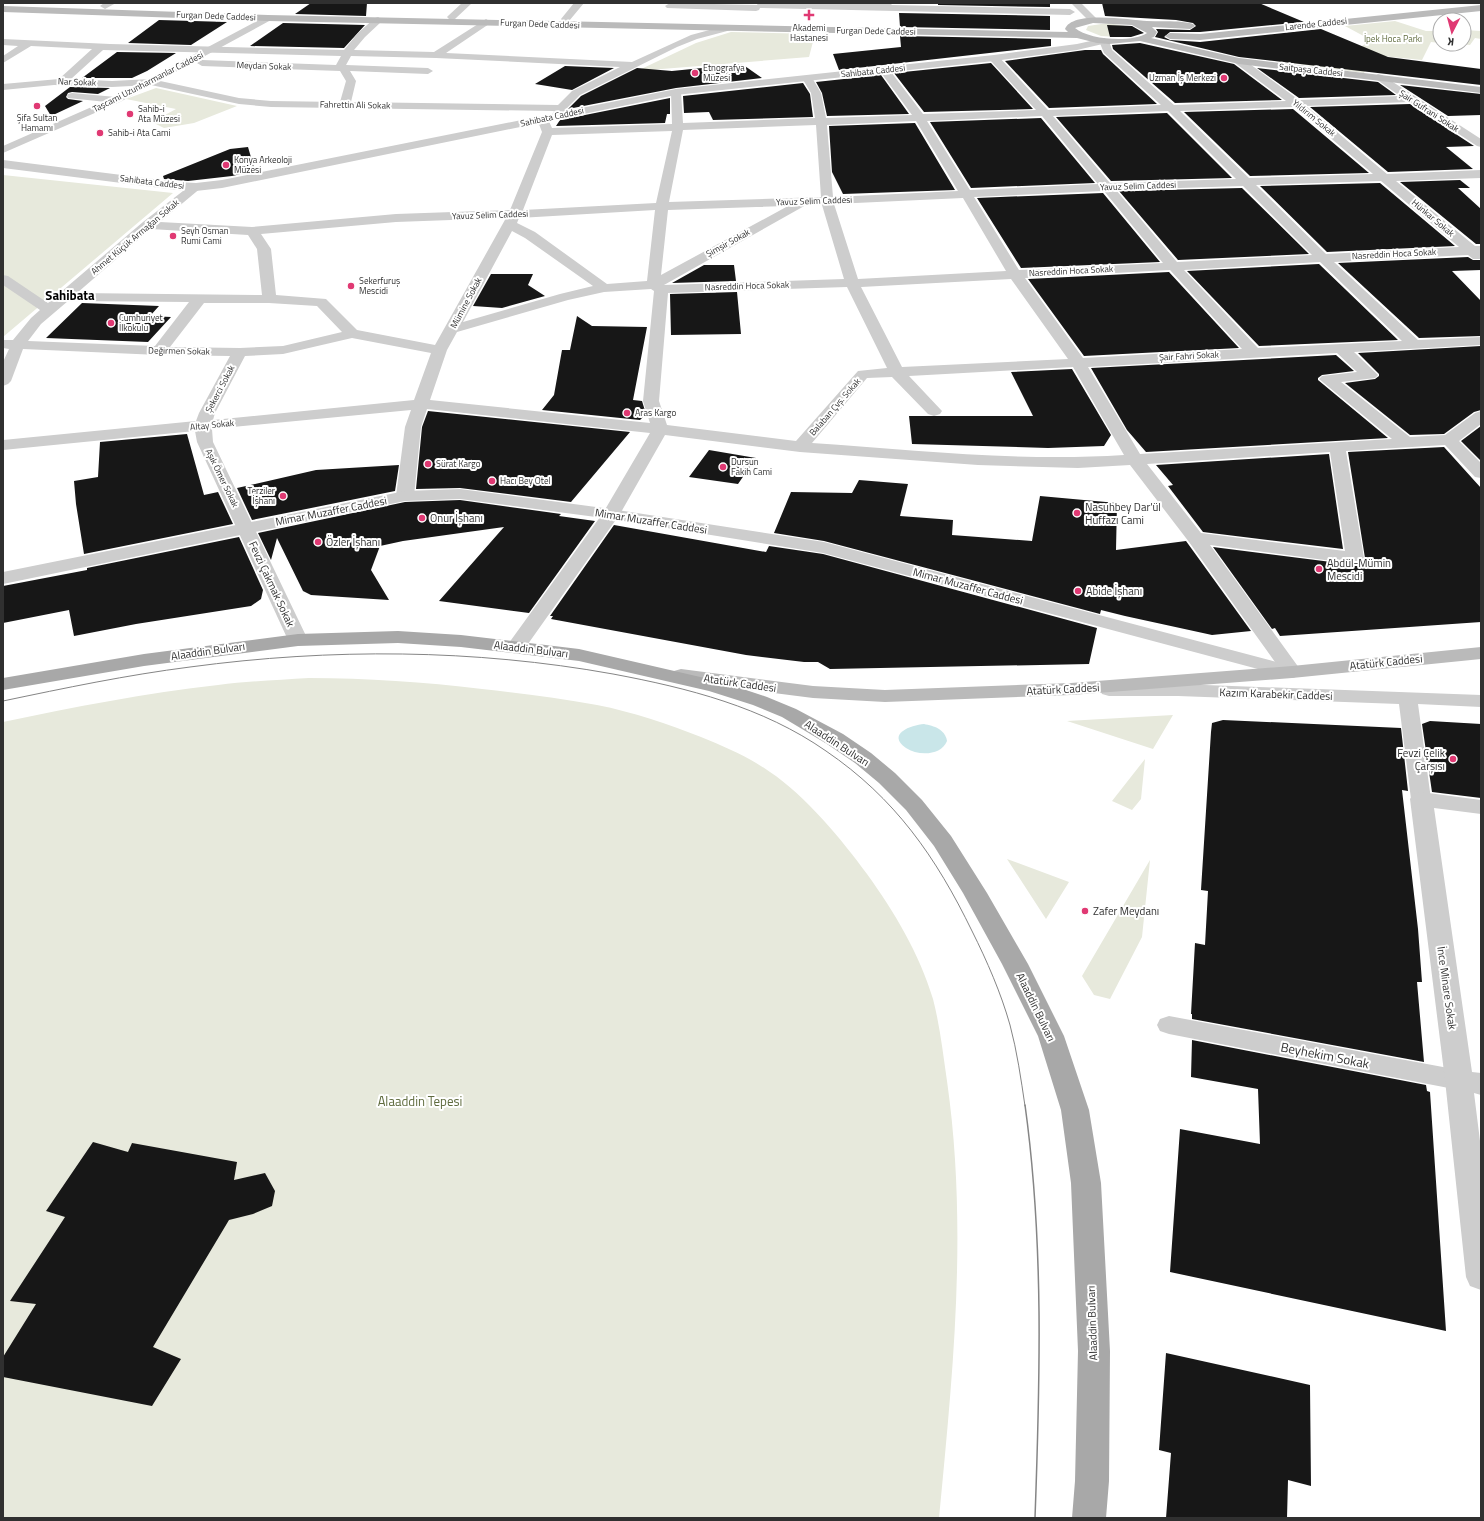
<svg xmlns="http://www.w3.org/2000/svg" width="1484" height="1521" font-family="'Titillium Web',sans-serif">
<rect width="100%" height="100%" fill="#fff"/>
<!-- green -->
<path fill="#e7e9dc" d="M1395,21l31,10h14v12l-9,-1 -9,18 -50,-5 -8,18 -111,-15 97,-4 21,-14 -26,-14z
M1108,23l23,4 -14,10 -16,-1 -15,-6 2,-4z
M1464,30l17,1v8l-6,-1 -5,7 -12,-1h6z
M731,32l84,2 -6,23 -172,14 59,-28z
M156,88l81,18 -43,17 -30,5 -12,-6 24,-13 -50,-10z
M3,175l170,18 -170,144z
M309,678c58,0 115,4 173,11 38,4 77,9 115,16 36,7 71,19 104,32 24,10 48,20 69,35 35,23 73,69 97,102 28,39 52,79 66,125 7,27 10,55 14,82 21,147 6,291 -8,437h-936v-796c71,-15 143,-29 215,-37 30,-4 61,-5 91,-7z
M1173,715l-20,34 -86,-28z
M1145,759l-4,40 -9,11 -20,-9z
M1007,859l62,23 -23,37z
M1150,860l-8,77 -32,62 -16,-4 -12,-19z"/>
<!-- water -->
<path fill="#c9e6e9" d="M924,724c10,2 21,5 23,17 -6,15 -29,15 -41,7 -20,-14 5,-23 18,-24z"/>
<!-- building -->
<path fill="#171717" d="M311,3h56l-1,13 -71,-2z
M938,3h112v4l-112,-2z
M1102,3h157l45,19 -104,10h-30l-6,5 6,3 30,2 121,-13 67,28 93,12v16l-242,-28 -84,-20 3,-5 -2,-3 34,1 6,-4 -3,-3 -17,-3 -71,-4z
M899,13l151,3v14l-150,-3z
M159,20l68,2 -36,23 -63,-2z
M283,23l82,2 -21,23 -94,-2z
M1107,25l25,1 12,7 -13,4h-21z
M900,36l151,3v7l-212,24 -6,-16 68,-7z
M1140,43l94,21 48,36 -107,3 -62,-54 -1,-4z
M1085,50h16l2,4 54,50 -108,4 -44,-47z
M117,52l59,1 -29,18 -15,7h-50z
M991,63l42,46 -109,3 -30,-39z
M742,64l20,14 -86,10 -108,21 13,-13 56,-28 35,3z
M565,66l49,2 -42,22 -37,-6z
M1257,68l121,14 18,13 -97,3z
M881,75l28,39 -82,2 -5,-23 -6,-11z
M803,83l7,11 3,23 -100,3 -4,-8 -25,1 -1,-17z
M1400,85l81,9v21l-33,1z
M70,87l40,1 -12,6 -26,-2 -4,1 -2,4 2,2 15,2 -32,15 -6,-10z
M670,98v16h-3l-2,9 -109,3 4,-6z
M1410,104l64,42 -28,1 27,22 -85,3 -78,-65z
M1293,109l76,64 -119,3 -66,-64z
M1167,113l65,65 -121,3 -55,-64z
M1041,118l54,65 -124,5 -41,-66z
M915,123l40,67 -112,4 -11,-22 -3,-46z
M248,147l7,24 -23,5 -44,5 -24,-2 -1,-3 67,-27z
M1460,180l10,8h-12l23,21v35h-5l-76,-62z
M1380,183l75,63 -128,6 -67,-66z
M1242,188l67,66 -131,6 -59,-69z
M1103,193l57,69 -139,6 -44,-70z
M1468,257l5,3h8v10l-29,1 29,30v35l-62,2 -81,-75z
M1319,264l79,76 -139,6 -72,-75z
M704,265h30l2,16 -64,2z
M1169,272l70,76 -155,8 -56,-77z
M491,274h42l-5,11 17,11 -43,12 -29,-2z
M737,292l4,42 -70,1 -1,-41z
M82,303l77,3 -9,10 21,1 -23,25 -102,-4z
M577,316l15,10 55,1 -14,73 9,1 4,13 -6,6 -98,-10 12,-15 8,-45h8z
M1481,346v64l-7,2 -30,22 -34,1 -65,-52 30,-4 4,-3v-2l-21,-21z
M1336,355l18,16 -32,4 -4,3v2l70,58 -242,14 -19,-22 -36,-62z
M1072,369l39,66 -7,11 -56,2 -136,-4 -3,-28h124l-22,-44z
M428,411l202,21 -59,70 -111,-14 -44,1 6,-62z
M1481,426v35l-20,-20z
M187,434l17,61 14,-3 15,32 -149,30 -8,-50 -2,-23 24,-4 2,-35z
M1444,447l37,41v134l-201,14 -5,-8 -3,1 -59,-82 142,18 7,-2 3,-5 -17,-106z
M709,450l47,8 -18,26 -49,-7z
M1329,454l14,95 -140,-17 -35,-46 5,-1 -17,-20z
M399,465l-4,26 -143,29 -15,-32 79,-18z
M859,480l49,4 -8,32 53,4 -1,15 80,6 8,-45 77,7 -1,47 70,-9 65,90 -39,4 -87,-19 -24,-6 -1,4 -276,-73 -50,-8 17,-41 61,1z
M460,500l101,14 -2,2 36,5 -66,92 -90,-12 65,-74 -101,14 -23,5 -9,24 18,30 -78,-5 -8,-4 -26,-53 -6,22 -13,-27 147,-31z
M614,525l152,27 3,-6 54,8 274,74 -8,36 -259,5 -12,-7h-14l-58,-7 -195,-36 2,-3h-3z
M239,537l24,53 -2,9 -10,7 -115,18 -62,12 -5,-26 -66,13v-37l84,-16v-2z
M1223,720l178,8 7,63 -6,-1 16,139 4,53h-5l7,80 -232,-43v-5h-1l4,-71 10,2 3,-54 -7,-1 10,-158 1,-9z
M1430,721l51,3v74l-49,-6 -10,-68z
M1192,1040l234,45 1,6 3,1 16,239 -276,-59 10,-143 80,15 -2,-55 -67,-12z
M93,1142l35,10 4,-9 105,19 -3,18 31,-7 10,18 -3,15 -19,8 -24,6 -76,127 28,12 -29,47 -149,-29v-20l33,-53 -26,-3 55,-84 -19,-6z
M1166,1353l144,32 1,101 -23,-6 -1,38h-121l5,-65 -12,-3z"/>
<g fill="none" stroke-linecap="round" stroke-linejoin="round">
<!-- pedestrian -->
<path fill="#cdcdcd" fill-rule="evenodd" d="M1109,684h69l303,11v12l-63,-3 13,95 -3,5 -7,2 -7,-2 -3,-5 -12,-95 -221,-8h-69l-7,-2 -2,-4 2,-4z
M1169,1016l290,54 9,3 3,7 -3,7 -9,3 -290,-56 -9,-3 -3,-6 3,-6z"/>
<!-- minor -->
<path fill="#cdcdcd" fill-rule="evenodd" d="M104,3h12l-11,6 -5,-3z
M462,3h10l-17,16h-6l-2,-2 2,-2z
M574,3h10l-15,18h-6l-2,-2z
M670,3l87,2 1,-2 116,1 19,-1 -2,2 179,4 5,3 -5,3 -310,-7 -1,2 -3,1 -89,-3 -2,-2z
M378,17l5,3 -2,2 -16,15 -11,13 80,2 52,-33 5,3 -2,2 -43,29 186,9 59,-27 37,-10 5,3 -2,2 -34,9 -20,8 -97,48 -14,14 -5,9 -4,1 -5,-3 2,-5 -283,-4 -32,-3 -88,-19 -39,2 -58,-2 -51,5v-6l56,-5 33,-30 -61,-3 -28,17v-7l15,-10 -15,-1v-6l107,5 234,6 14,-17 17,-15zM103,50l238,6 -5,9 -134,-5 -5,3 5,3 138,5 6,10 -6,21 -69,-1 -32,-3 -88,-19 -39,2 -41,-2zM351,56l85,2 184,9 -48,24 -14,14 -207,-3 5,-21 -6,-10 78,3 5,-3 -5,-3 -82,-3z
M1104,38l5,3 3,9 62,55 112,-4 -51,-38 -1,-2 1,-2h8l56,41 101,-4 -27,-19 5,-3 4,1 99,64v8l-4,-1 -67,-44 -104,4 81,68 94,-4v8l-85,3 79,65h6v13h-8l-5,-4 -134,7 84,78 63,-3v8l-127,7 24,23 -3,3 -34,4 69,55 35,-2 30,-22 6,-2v13l-22,17 22,22v15l-6,-1 -30,-32 -99,6 18,107 -2,4 -7,2 -145,-19 92,127 -3,4 -7,2 -7,-2 -96,-134 -59,-77 -52,3 -100,-3 -178,-13 -135,-17 -45,79 -97,137 -7,2 -7,-2 -3,-4 97,-134 47,-80 -223,-24 -6,18 -7,69 -3,4 -6,1 -6,-1 -3,-4 9,-69 6,-17 -199,19 1,13 95,198 -3,4 -7,2 -7,-2 -3,-4 -91,-198 -2,-11 -192,19v-10l193,-19 3,-8 31,-57 -71,-1 -136,-6 -12,32 -3,3 -5,2v-24l6,-13 -6,-1v-8h10l18,-22 9,-8 -37,-25v-10l5,1 40,27 95,-81 49,-38h8l2,3 -42,35 92,5 144,-13 114,-4 32,-78 -5,-13 2,-2h8l5,11 120,-4 -1,-32 5,-3 5,3 2,31 132,-5 -4,-25 -9,-15 5,-3 4,1 10,17 5,25 86,-3 -33,-45 5,-3 4,1 35,46 113,-4 -46,-50 -1,-2 1,-2h8l50,54 113,-5 -57,-52 -5,-12zM1294,107l79,67 -124,4 -69,-67zM1168,111l68,68 -126,4 -57,-67zM1042,116l56,68 -128,6 -43,-69zM916,121l42,70 -125,6 -6,-72zM816,125l5,72 -152,5 14,-72zM672,131l-16,72 -133,7 29,-75zM1381,181l78,66 -133,7 -70,-69zM1243,186l69,69 -135,7 -61,-72zM1104,191l59,72 -144,7 -45,-73zM963,198l43,73 -148,8 -24,-75zM806,205h16l22,74 -180,6zM788,206l-127,69 7,-65zM655,210l-8,71 -40,3 -72,-52 -18,-9 2,-5zM506,218l-71,127 -78,-15 -31,-31 -50,-4 -5,-46 -10,-15 135,-12zM151,229l97,6 9,14 5,46 -185,-2zM512,231l13,7 68,48 -33,8 -97,28zM1320,262l82,79 -144,7 -74,-78zM1170,270l72,79 -159,9 -58,-80zM1011,279l57,80 -166,8 -41,-80zM847,287l40,81 -29,3 -62,70 -129,-16 -8,-24 9,-108zM651,289l3,2 -11,110 7,22 -220,-23 17,-50 10,-18 111,-32 36,-8zM68,301l121,1 -34,44 -127,-5 13,-17zM204,303h65l48,3 25,26 -59,14 -43,2 -70,-1zM352,338l79,15 -17,47 -201,20 2,-7 30,-57 38,-2zM1337,353l20,19 -35,4 -3,3 73,60 -252,15 -52,-87zM1073,367l51,88c-104,7 -208,-5 -312,-12l55,-65 25,-1 36,37 6,2 6,-2 2,-3 -33,-35zM1330,452l15,99 -144,-18 -54,-69z
M72,93l44,4 5,3 -5,3 -48,-5 -1,-2 1,-2z
M1421,792l60,8v14l-47,-6 38,264 9,1v22l-7,-2 7,56v141l-11,-4 -4,-9 -21,-197 -35,-281 3,-5z"/>
<!-- tertiary -->
<path fill="#cdcdcd" fill-rule="evenodd" d="M1071,3h10l17,17 -2,2h-6z
M268,15l5,3 -2,2 -151,82 -117,51v-7l109,-48z
M1104,38l5,3 -2,2 -30,7 -83,11 -318,34 -454,93 -26,3 -19,-1 -174,-22v-8l174,22 19,1 26,-3 454,-91 318,-34 83,-11z
M460,489l151,20 213,33 475,126 3,4 -3,4 -7,2 -469,-125 -212,-34 -151,-20 -55,2 -402,83v-12l402,-81z"/>
<!-- secondary -->
<path fill="#bababa" fill-rule="evenodd" d="M1481,5v6l-281,29 -30,-1 -5,-3 5,-3 30,1z
M3,6l265,9 800,17 -3,-3c7,-19 66,-9 82,-8 15,1 32,-1 46,3l2,2 -5,3 -38,-2 5,5 -3,5 -3,1 88,20 242,29v6l-242,-29 -99,-23 -31,3 -12,-1 -20,-5 -809,-17 -265,-9zM1093,23l39,2 15,8c-15,10 -58,7 -72,-5z
M1481,647v12l-189,19 -221,17 -186,7 -72,-4 -132,-17 -7,-2 -3,-4 3,-4 7,-2 132,17 72,4 186,-7 221,-17z"/>
<!-- primary -->
<path fill="#a8a8a8" fill-rule="evenodd" d="M398,631l63,4 118,14 143,33 45,15 29,12 47,25 28,19 24,20 27,27 29,36 36,57 41,71 36,72 25,74 12,73 9,168 -1,130 -3,37h-34l3,-37 3,-130 -7,-168 -10,-73 -23,-74 -36,-72 -39,-71 -29,-47 -28,-36 -27,-27 -24,-20 -28,-19 -45,-27 -29,-12 -44,-14 -130,-30 -118,-14 -63,-4 -100,3 -154,20 -141,24v-12l141,-24 154,-20z"/>
<!-- tram-far1 -->
<path stroke="#858585" stroke-width="1" d="M3,701c62,-13 124,-26 187,-34 141,-19 284,-18 423,7 75,14 150,33 213,77 69,47 110,106 146,180 15,30 29,62 38,94 7,26 11,54 15,81"/>
<!-- tram -->
<path stroke="#858585" stroke-width="1.5" d="M1025,1105c19,137 15,276 10,413"/>
</g>
<!-- markers -->
<g fill="#e03973" stroke="#fff" stroke-width="1.5">
<path d="M807 9h4v4h4v4h-4v4h-4v-4h-4v-4h4z"/>
<circle cx="695" cy="73" r="4"/>
<circle cx="1224" cy="78" r="4"/>
<circle cx="37" cy="106" r="4"/>
<circle cx="130" cy="114" r="4"/>
<circle cx="100" cy="133" r="4"/>
<circle cx="226" cy="165" r="4"/>
<circle cx="173" cy="236" r="4"/>
<circle cx="351" cy="286" r="4"/>
<circle cx="111" cy="323" r="4"/>
<circle cx="627" cy="413" r="4"/>
<circle cx="428" cy="464" r="4"/>
<circle cx="723" cy="467" r="4"/>
<circle cx="492" cy="481" r="4"/>
<circle cx="283" cy="496" r="4"/>
<circle cx="1077" cy="513" r="4"/>
<circle cx="422" cy="518" r="4"/>
<circle cx="318" cy="542" r="4"/>
<circle cx="1319" cy="569" r="4"/>
<circle cx="1078" cy="591" r="4"/>
<circle cx="1453" cy="759" r="4"/>
<circle cx="1085" cy="911" r="4"/>
</g>
<g text-anchor="middle" stroke-width="4" stroke-linejoin="round" paint-order="stroke">
<!-- far-street labels -->
<g font-size="9" fill="#303030" stroke="#fff">
<text transform="translate(216 16) rotate(2)" y="3">Furgan Dede Caddesi</text>
<text transform="translate(540 24) rotate(2)" y="3">Furgan Dede Caddesi</text>
<text transform="translate(1316 24) rotate(-6)" y="3">Larende Caddesi</text>
<text transform="translate(876 31) rotate(1)" y="3">Furgan Dede Caddesi</text>
<text transform="translate(264 66) rotate(2)" y="3">Meydan Sokak</text>
<text transform="translate(1311 70) rotate(6)" y="3">Saitpaşa Caddesi</text>
<text transform="translate(873 71) rotate(-6)" y="3">Sahibata Caddesi</text>
<text transform="translate(77 82) rotate(2)" y="3">Nar Sokak</text>
<text transform="translate(148 82) rotate(-27)" y="3">Taşcami Uzunharmanlar Caddesi</text>
<text transform="translate(355 105) rotate(1)" y="3">Fahrettin Ali Sokak</text>
<text transform="translate(1429 111) rotate(33)" y="3">Şair Gufrani Sokak</text>
<text transform="translate(552 117) rotate(-12)" y="3">Sahibata Caddesi</text>
<text transform="translate(1314 118) rotate(39)" y="3">Yıldırım Sokak</text>
<text transform="translate(152 182) rotate(7)" y="3">Sahibata Caddesi</text>
<text transform="translate(1138 186) rotate(-2)" y="3">Yavuz Selim Caddesi</text>
<text transform="translate(814 201) rotate(-2)" y="3">Yavuz Selim Caddesi</text>
<text transform="translate(490 215) rotate(-2)" y="3">Yavuz Selim Caddesi</text>
<text transform="translate(1433 218) rotate(40)" y="3">Hünkar Sokak</text>
<text transform="translate(135 237) rotate(-40)" y="3">Ahmet Küçük Armağan Sokak</text>
<text transform="translate(728 243) rotate(-29)" y="3">Şimşir Sokak</text>
<text transform="translate(1394 254) rotate(-3)" y="3">Nasreddin Hoca Sokak</text>
<text transform="translate(1071 271) rotate(-3)" y="3">Nasreddin Hoca Sokak</text>
<text transform="translate(747 286) rotate(-2)" y="3">Nasreddin Hoca Sokak</text>
<text transform="translate(466 303) rotate(-62)" y="3">Mümine Sokak</text>
<text transform="translate(179 351) rotate(1)" y="3">Değirmen Sokak</text>
<text transform="translate(1189 356) rotate(-3)" y="3">Şair Fahri Sokak</text>
<text transform="translate(220 389) rotate(-62)" y="3">Şekerci Sokak</text>
<text transform="translate(835 407) rotate(-49)" y="3">Balaban Çvş. Sokak</text>
<text transform="translate(212 425) rotate(-6)" y="3">Altay Sokak</text>
<text transform="translate(222 478) rotate(64)" y="3">Aşık Ömer Sokak</text>
</g>
<!-- far-poi labels -->
<g font-size="9" fill="#303030" stroke="#fff" text-anchor="start">
<text x="809" y="31" text-anchor="middle">Akademi<tspan x="809" dy="10">Hastanesi</tspan></text>
<text x="703" y="71">Etnografya<tspan x="703" dy="10">Müzesi</tspan></text>
<text x="1216" y="81" text-anchor="end">Uzman İş Merkezi</text>
<text x="138" y="112">Sahib-i<tspan x="138" dy="10">Ata Müzesi</tspan></text>
<text x="37" y="121" text-anchor="middle">Şifa Sultan<tspan x="37" dy="10">Hamamı</tspan></text>
<text x="108" y="136">Sahib-i Ata Cami</text>
<text x="234" y="163">Konya Arkeoloji<tspan x="234" dy="10">Müzesi</tspan></text>
<text x="181" y="234">Şeyh Osman<tspan x="181" dy="10">Rumi Cami</tspan></text>
<text x="359" y="284">Şekerfuruş<tspan x="359" dy="10">Mescidi</tspan></text>
<text x="119" y="321">Cumhuriyet<tspan x="119" dy="10">İlkokulu</tspan></text>
<text x="635" y="416">Aras Kargo</text>
<text x="731" y="465">Dursun<tspan x="731" dy="10">Fakih Cami</tspan></text>
<text x="436" y="467">Sürat Kargo</text>
<text x="500" y="484">Hacı Bey Otel</text>
<text x="275" y="494" text-anchor="end">Terziler<tspan x="275" dy="10">İşhanı</tspan></text>
</g>
<!-- far-park labels -->
<g font-size="9" fill="#5f6b3e" stroke="#fff">
<text x="1393" y="42">İpek Hoca Parkı</text>
</g>
<!-- poi labels -->
<g font-size="11" fill="#303030" stroke="#fff" text-anchor="start">
<text x="1085" y="511">Nasuhbey Dar'ül<tspan x="1085" dy="13">Huffazı Cami</tspan></text>
<text x="430" y="522">Onur İşhanı</text>
<text x="326" y="546">Özler İşhanı</text>
<text x="1327" y="567">Abdül-Mümin<tspan x="1327" dy="13">Mescidi</tspan></text>
<text x="1086" y="595">Abide İşhanı</text>
<text x="1445" y="757" text-anchor="end">Fevzi Çelik<tspan x="1445" dy="13">Çarşısı</tspan></text>
<text x="1093" y="915">Zafer Meydanı</text>
</g>
<!-- street labels -->
<g font-size="11" fill="#303030" stroke="#fff">
<text transform="translate(331 511) rotate(-11)" y="4">Mimar Muzaffer Caddesi</text>
<text transform="translate(651 521) rotate(9)" y="4">Mimar Muzaffer Caddesi</text>
<text transform="translate(272 584) rotate(65)" y="4">Fevzi Çakmak Sokak</text>
<text transform="translate(968 586) rotate(15)" y="4">Mimar Muzaffer Caddesi</text>
<text transform="translate(531 649) rotate(7)" y="4">Alaaddin Bulvarı</text>
<text transform="translate(208 651) rotate(-8)" y="4">Alaaddin Bulvarı</text>
<text transform="translate(1386 662) rotate(-6)" y="4">Atatürk Caddesi</text>
<text transform="translate(740 683) rotate(8)" y="4">Atatürk Caddesi</text>
<text transform="translate(1063 689) rotate(-3)" y="4">Atatürk Caddesi</text>
<text transform="translate(1276 694) rotate(2)" y="4">Kazım Karabekir Caddesi</text>
<text transform="translate(837 743) rotate(33)" y="4">Alaaddin Bulvarı</text>
<text transform="translate(1447 988) rotate(82)" y="4">İnce Minare Sokak</text>
<text transform="translate(1036 1007) rotate(64)" y="4">Alaaddin Bulvarı</text>
<text transform="translate(1092 1323) rotate(-92)" y="4">Alaaddin Bulvarı</text>
</g>
<!-- far-district labels -->
<g font-size="13" font-weight="bold" fill="#000" stroke="#fff">
<text x="70" y="300">Sahibata</text>
</g>
<!-- near-street labels -->
<g font-size="13" fill="#303030" stroke="#fff">
<text transform="translate(1325 1055) rotate(11)" y="5">Beyhekim Sokak</text>
</g>
<!-- near-park labels -->
<g font-size="13" fill="#5f6b3e" stroke="#fff">
<text x="420" y="1106">Alaaddin Tepesi</text>
</g>
</g>
<!-- border -->
<rect width="1484" height="1521" fill="none" stroke="#303030" stroke-width="8"/>
<!-- north arrow -->
<g transform="translate(1452 32) rotate(186)"><circle r="19" fill="#ffffff" stroke="#acacac"/>
<path d="M0-3L7 15L0 10L-7 15Z" fill="#e03973"/>
<text y="-6" font-size="11" font-weight="bold" text-anchor="middle" fill="#303030">K</text>
</g>
</svg>
